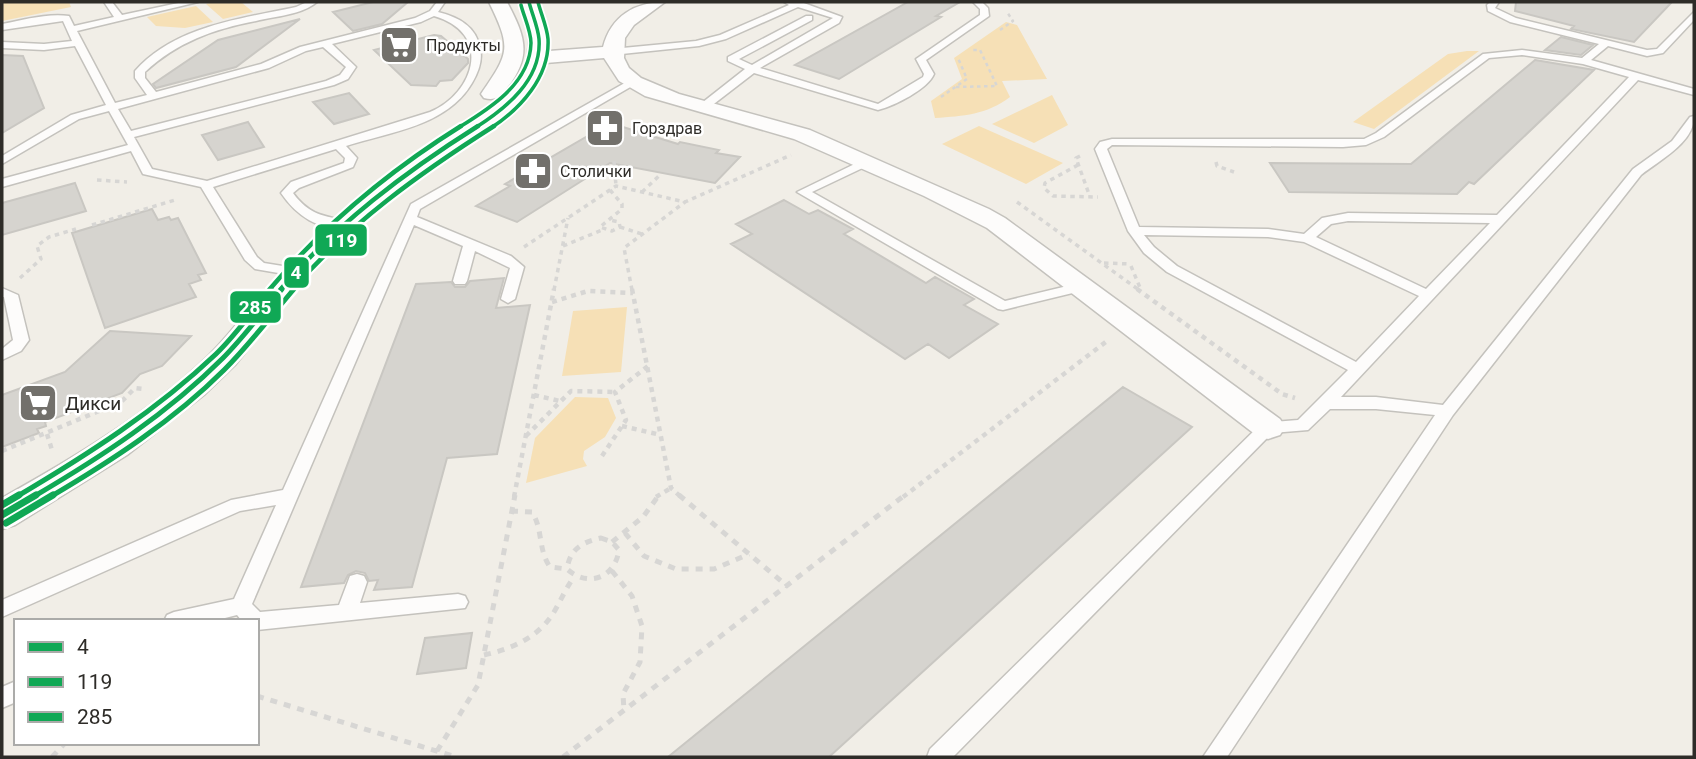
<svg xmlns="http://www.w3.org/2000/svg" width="1696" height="759" font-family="Roboto,sans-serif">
<rect width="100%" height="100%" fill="#f1eee7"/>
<!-- green -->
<path fill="#f6e0b6" d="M2,2h67l2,5 -69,14z
M214,2h27l12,10 -30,7 -17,-15z
M196,6l17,16 -28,6 -29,-2 -9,-9z
M1006,22l11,3 30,54 -45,2 8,16c-24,18 -46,19 -75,21l-4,-17 31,-22 -8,-21z
M1467,51h12l-105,78 -21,-7 95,-68z
M1052,95l16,30 -34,18 -42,-19z
M979,126l84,37 -37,21 -84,-40z
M627,307l-6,65 -59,4 11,-65z
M575,397l33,1 8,20 -11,19 -21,14 -1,8 4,7 -61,17 9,-45z"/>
<!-- building -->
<path fill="#d6d4cf" stroke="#c9c7c2" stroke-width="2" d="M373,2h35l-26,22 -29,7 -20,-19z
M908,2h52l-24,14 5,1 -102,62 -44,-14z
M1516,2h156l-38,40 -63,-13 3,-3 -59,-15z
M300,19l-64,48 -80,21 -3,-4 65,-44z
M434,35l7,1 27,23v4l-16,17 -12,1 -4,5 -25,-1 -37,-35z
M1561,37l32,8 -12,10 -36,-5z
M2,55l21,1 21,52 -42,25z
M1535,60l59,10 -120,114 -5,-2 -12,12 -168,-2 -19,-29 141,1z
M349,93l20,21 -35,10 -21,-22z
M248,122l16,25 -46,13 -16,-25z
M610,123l68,21 2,-2 39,8 -3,3 24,4 -25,26 -105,-20 -93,59 -41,-16 34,-20 -5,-2z
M75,183l11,28 -84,24v-32z
M784,200l25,14 9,-4 35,19 -9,5 82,49 9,-6 39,22 -10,6 34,19 -49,34 -21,-14 -23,15 -174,-115 21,-10 -16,-10z
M152,209l6,11 11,-3 2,3 7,-2 28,55 -8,2 3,5 -12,4 7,13 -91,31 -33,-95z
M504,278l-8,30 34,-3 -33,149 -50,4 -35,129 -38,3 4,-10 -9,1 -4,-8 -9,-2 -8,4 -4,8 -43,4 115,-303 35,-2 4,5h10l5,-6z
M110,331l81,5 -29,30 -22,8 -18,19 -77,29 1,4 -9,3 2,4 -37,14v-52l63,-23z
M1123,387l69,40 -363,330h-161z
M472,633l-6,35 -49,6 8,-36z"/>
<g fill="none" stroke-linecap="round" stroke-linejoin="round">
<!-- service casing -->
<g stroke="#c4c2bd" stroke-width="3">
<path id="service" d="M104,2h8l10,13 61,-13h15l-121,29 38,72 32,-8 -12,-17v-7c40,-45 105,-52 161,-64l11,-5h10c-16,13 -41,14 -61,19 -42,8 -79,21 -111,51v6l11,14 105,-28 39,-17 115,-29 15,-7 7,-9h8l-7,10c20,5 38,14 42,36 3,12 -2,25 -8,35 -25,43 -82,49 -126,63l11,12 -4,9 -54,21 -6,5c16,22 31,23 55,28v6c-29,5 -52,-12 -67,-34l10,-11 53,-19 1,-5 -9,-9 -123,38 44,70 7,6 37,6 2,3 -2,3 -5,1 -41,-7 -10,-9 -44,-73 -58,-13 -12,-23 -129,36v-8l126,-34 -19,-34 -30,8 -77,45v-8l69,-41 35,-10 -31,-59 -31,4 -42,-2v-6l42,2 28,-3 -9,-20 -61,9v-6c22,-4 45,-11 67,-8l5,10 40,-9zM434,16c59,17 41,77 -4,96l-223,69 -55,-12 -18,-32 200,-52 14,-6 8,-12 -24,-23 89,-22zM323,47l23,20 -6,8 -14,6 -195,50 -13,-22 151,-41 37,-17z
M784,2h17l41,15 -3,6 -79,45 118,36 45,-27 1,-3 -8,-15 64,-44v-6l-7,-7h9l6,6 1,8 -63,44 8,14c-6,15 -40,32 -56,36l-124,-37 -48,37h-8v-4l47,-37 -17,-8v-4l78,-41h6v4l-73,39 13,6 81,-47 -35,-11 -72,32 -27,7 -87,9 -5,-3 5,-3 84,-8 24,-6 69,-30z
M1490,2h9l-4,6 21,10 131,32 10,-1 37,-37v8l-31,33 -16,3 -39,-10 -17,14 103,29v6l-56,-15 -297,317h35l67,8 190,-236 39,-28 18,-24 4,-1c1,26 -34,44 -53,59l-188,240 -226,342h-24l232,-342 -59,-6h-46l-22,21 -36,3 -319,324h-26l3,-8 332,-326 36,-3 50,-50 -181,-98 -23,-19 -16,-22 -33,-82 5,-7 12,-3h252l12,-6 107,-79 39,-4 60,8 17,-14 -89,-22 -22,-11 -1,-6zM1522,55l61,9 46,13 -132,138 -149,-2 -26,5 -18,16 -36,-5 -129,-2 -32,-78 5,-4 231,2 23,-2 18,-8 105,-79zM1348,221l142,2 -64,66 -110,-52 15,-13zM1144,235l124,2 36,5 115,54 -63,66 -179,-96 -23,-19z
M630,80l9,2 -219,127 -3,8 94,39 13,11 -9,32 -7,4 -7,-4 9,-31 -35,-17 -8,30 -2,3h-10l-2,-3 10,-35 -49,-21 -162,379 8,8 79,-7 11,-29 7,-2 7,2 3,6 -7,21 98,-9 7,2 3,6 -3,6 -208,22v-9h-15l-5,-6 -24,6h-49l3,-6 7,-3 60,-13 42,-94 -36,6 -238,106v-17l229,-100 52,-10 128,-286z
M867,158l4,2v4l-59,28 193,109 75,-18 7,4 -2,3 -82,20 -5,-1 -201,-117z
M2,288l16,7 11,45 -8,11 -19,9v-11l11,-9 -9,-43h-2z
M16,681v21l-14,6v-21z"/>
</g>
<!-- minor casing -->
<g stroke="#c4c2bd" stroke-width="3">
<path id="minor" d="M489,2h18c18,34 26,54 -1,87 -7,8 -11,12 -22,9l-3,-4c28,-41 31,-45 8,-92z
M520,2h18l9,26 2,23 54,-4c8,-31 32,-45 62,-45l-31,23 -9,13 -1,20 5,10 12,10 38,16 131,36 179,79 16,9 275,201 5,8 -5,8 -12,4 -12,-4 -269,-207 -63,-32 -130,-57 -149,-43 -26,-15 -15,-23 -58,5 -9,19 -25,32 -95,62 -69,58 -49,52 -64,79 -30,29 -78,61 -112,70 -13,4v-31c72,-40 144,-83 204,-140 18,-17 33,-37 49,-56 32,-37 66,-73 104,-105 23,-19 48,-37 73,-53 30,-19 63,-31 84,-62 18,-26 15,-51 4,-80z"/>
</g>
<!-- path-far3 -->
<path stroke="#d7d6d4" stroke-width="2.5" stroke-dasharray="3.5 3.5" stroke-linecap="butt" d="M1000,30l13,-9 -6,-9
M956,87l41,-1 -17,-36h-8
M941,97l26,-18 -9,-21"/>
<!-- path-far2 -->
<path stroke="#d7d6d4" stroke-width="3.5" stroke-dasharray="4.5 4.5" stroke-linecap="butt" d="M1080,156l-4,2 14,39
M614,161l2,25
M1216,162l1,4 17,6
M1078,165l-33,18 -1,5 9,8 45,1
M97,180l30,2
M610,190l12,14v5l-22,18 12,4 8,-4 -1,-5 -9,-2
M642,192l19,-18
M1017,202l122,88
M92,225l83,-25
M620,227l22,7
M563,246l39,-16
M524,247l92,-61 69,16 106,-47
M1104,263l26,1
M1131,266l10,24
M20,278l21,-19 -4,-13 12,-9 27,-8
M554,290l14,-72
M632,290l-8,-42 61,-46"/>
<!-- path-far1 -->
<path stroke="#d7d6d4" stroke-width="4.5" stroke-dasharray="5 5" stroke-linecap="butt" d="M632,289l39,199 10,9
M1137,289l145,105 13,4
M552,302l36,-11 45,2
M534,395l26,6
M622,426l39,9
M47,434l5,16
M526,436l45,-45 44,1
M2,451l119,-49 14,-14 9,1
M602,456l24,-36 -11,-28 33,-26
M514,497l40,-208
M656,497l15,-9
M903,497l204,-156"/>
<!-- path -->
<path stroke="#d7d6d4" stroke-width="5" stroke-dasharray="7 7" stroke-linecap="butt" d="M679,495l108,91
M511,511l21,1c11,17 6,38 18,55l17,2
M625,533l19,23 32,13h38l35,-15
M601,538l11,4 7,8c-4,28 -31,38 -52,19 3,-20 15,-27 34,-31z
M612,542l31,-25 16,-22
M612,571l20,25 10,30 -2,36 -17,32 1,17
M484,655c28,-6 55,-18 70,-43 7,-12 12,-24 20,-35
M257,696l199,61
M437,751l41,-66 37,-190
M52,757l13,-14
M563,757l342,-262"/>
<!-- service -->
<use href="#service" fill="#fdfcfb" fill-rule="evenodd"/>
<!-- minor -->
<use href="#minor" fill="#fdfcfb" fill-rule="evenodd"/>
<!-- bus-1-far3 casing -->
<g stroke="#fff" stroke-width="7">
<path id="bus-1-far3" d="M475,128c30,-19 67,-48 64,-89 -1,-12 -7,-25 -10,-37"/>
</g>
<!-- bus-1-far2 casing -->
<g stroke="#fff" stroke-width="9">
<path id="bus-1-far2" d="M280,290c56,-66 125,-118 198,-164"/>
</g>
<!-- bus-1-far1 casing -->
<g stroke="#fff" stroke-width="10">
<path id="bus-1-far1" d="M33,497c68,-40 134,-83 190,-139 21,-21 39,-46 59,-69"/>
</g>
<!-- bus-1 casing -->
<g stroke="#fff" stroke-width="12">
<path id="bus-1" d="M2,515l34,-20"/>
</g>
<!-- bus-2-far3 casing -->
<g stroke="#fff" stroke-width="7">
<path id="bus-2-far3" d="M491,128c29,-19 59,-51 57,-89 -1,-12 -7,-25 -10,-37"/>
</g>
<!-- bus-2-far2 casing -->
<g stroke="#fff" stroke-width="9">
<path id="bus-2-far2" d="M292,290c58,-67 128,-117 202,-164"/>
</g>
<!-- bus-2-far1 casing -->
<g stroke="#fff" stroke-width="10">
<path id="bus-2-far1" d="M50,497c61,-36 123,-76 174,-127 25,-25 47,-54 70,-81"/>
</g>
<!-- bus-2 casing -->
<g stroke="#fff" stroke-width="12">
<path id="bus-2" d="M6,523l47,-28"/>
</g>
<!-- bus-3-far3 casing -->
<g stroke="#fff" stroke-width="7">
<path id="bus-3-far3" d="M458,128c31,-19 72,-44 73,-85 0,-12 -7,-26 -10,-38"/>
</g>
<!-- bus-3-far2 casing -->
<g stroke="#fff" stroke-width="9">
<path id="bus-3-far2" d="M269,290c55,-65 120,-119 192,-164"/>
</g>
<!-- bus-3-far1 casing -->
<g stroke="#fff" stroke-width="10">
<path id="bus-3-far1" d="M16,497c71,-42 140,-86 200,-143 20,-19 37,-44 55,-65"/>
</g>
<!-- bus-3 casing -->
<g stroke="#fff" stroke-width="12">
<path id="bus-3" d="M2,505l17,-10"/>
</g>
<!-- bus-1-far3 -->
<use href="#bus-1-far3" stroke="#10a855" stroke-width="3.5"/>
<!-- bus-1-far2 -->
<use href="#bus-1-far2" stroke="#10a855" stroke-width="4.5"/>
<!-- bus-1-far1 -->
<use href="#bus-1-far1" stroke="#10a855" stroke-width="5"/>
<!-- bus-1 -->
<use href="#bus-1" stroke="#10a855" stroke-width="7"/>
<!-- bus-2-far3 -->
<use href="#bus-2-far3" stroke="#10a855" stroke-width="3.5"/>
<!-- bus-2-far2 -->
<use href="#bus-2-far2" stroke="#10a855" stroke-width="4.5"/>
<!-- bus-2-far1 -->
<use href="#bus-2-far1" stroke="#10a855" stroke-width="5"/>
<!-- bus-2 -->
<use href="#bus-2" stroke="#10a855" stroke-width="7"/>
<!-- bus-3-far3 -->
<use href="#bus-3-far3" stroke="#10a855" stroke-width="3.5"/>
<!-- bus-3-far2 -->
<use href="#bus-3-far2" stroke="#10a855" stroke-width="4.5"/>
<!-- bus-3-far1 -->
<use href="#bus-3-far1" stroke="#10a855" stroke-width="5"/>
<!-- bus-3 -->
<use href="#bus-3" stroke="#10a855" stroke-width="7"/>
</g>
<!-- icons -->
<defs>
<g id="supermarket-square" transform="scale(2.0125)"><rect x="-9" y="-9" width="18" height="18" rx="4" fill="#72706b" stroke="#fff"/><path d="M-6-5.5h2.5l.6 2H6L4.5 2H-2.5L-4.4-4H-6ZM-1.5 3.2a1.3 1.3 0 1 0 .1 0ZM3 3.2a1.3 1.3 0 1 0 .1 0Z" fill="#fff"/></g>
<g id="pharmacy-square" transform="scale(2.0125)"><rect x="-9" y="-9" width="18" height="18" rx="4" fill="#72706b" stroke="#fff"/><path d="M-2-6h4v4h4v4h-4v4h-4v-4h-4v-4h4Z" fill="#fff"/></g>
</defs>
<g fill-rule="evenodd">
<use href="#supermarket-square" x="399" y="45"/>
<use href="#pharmacy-square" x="605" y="128"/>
<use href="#pharmacy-square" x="533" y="171"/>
<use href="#supermarket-square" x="38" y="403"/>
</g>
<g text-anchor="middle" stroke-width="5" stroke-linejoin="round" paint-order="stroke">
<!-- far-poi labels -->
<g font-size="16" fill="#2e2c28" stroke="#fff" text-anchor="start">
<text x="426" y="51">Продукты</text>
<text x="632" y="134">Горздрав</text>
<text x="560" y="177">Столички</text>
</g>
<!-- poi labels -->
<g font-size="19" fill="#2e2c28" stroke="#fff" text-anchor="start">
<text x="65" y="410">Дикси</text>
</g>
</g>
<g stroke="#fff" stroke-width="2.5">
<rect x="314" y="223" width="54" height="34" rx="7" fill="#10a855"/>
<rect x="283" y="256" width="27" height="33" rx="7" fill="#10a855"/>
<rect x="229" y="290" width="53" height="34" rx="7" fill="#10a855"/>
</g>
<g font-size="19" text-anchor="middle" font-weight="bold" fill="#fff">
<text x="341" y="247">119</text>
<text x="296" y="279">4</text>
<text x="255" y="314">285</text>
</g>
<!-- border -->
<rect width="1696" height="759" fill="none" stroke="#2e2c28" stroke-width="7"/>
<!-- legend -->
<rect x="14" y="619" width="245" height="126" fill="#ffffff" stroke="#ababa9" stroke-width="2"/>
<rect x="28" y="642" width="35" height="10" fill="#10a855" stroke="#ababa9" stroke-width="2"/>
<text x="77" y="654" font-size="21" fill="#2e2c28">4</text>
<rect x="28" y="677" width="35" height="10" fill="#10a855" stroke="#ababa9" stroke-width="2"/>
<text x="77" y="689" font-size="21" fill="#2e2c28">119</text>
<rect x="28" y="712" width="35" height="10" fill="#10a855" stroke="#ababa9" stroke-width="2"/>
<text x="77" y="724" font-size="21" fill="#2e2c28">285</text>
</svg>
